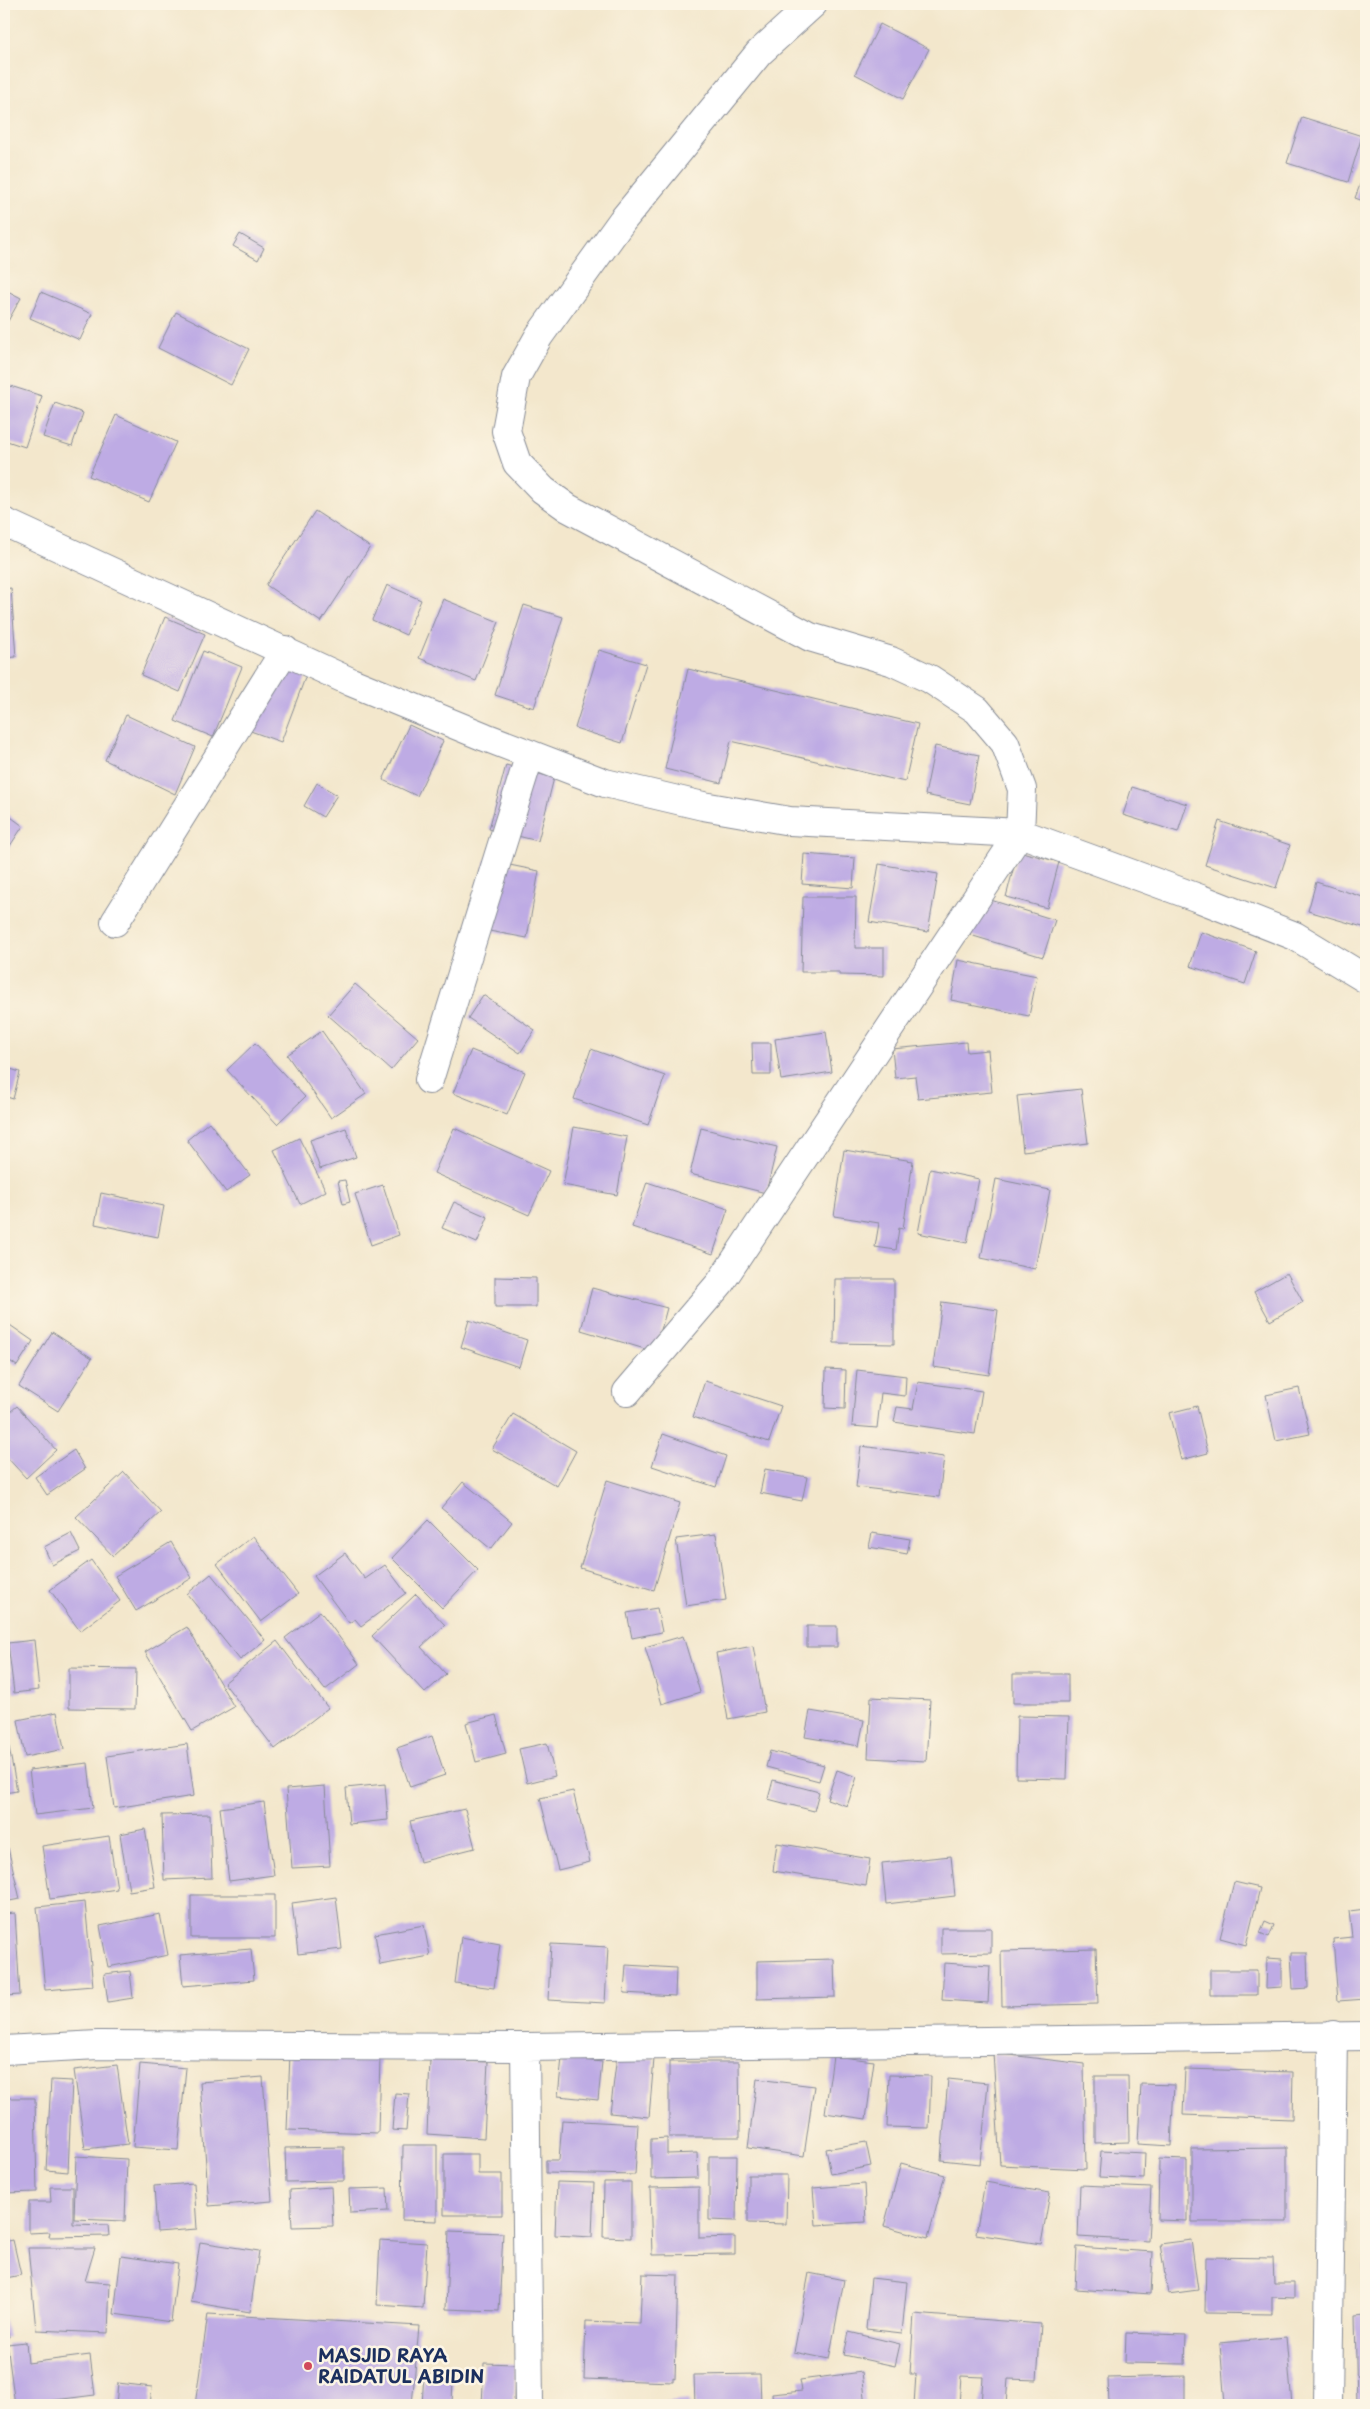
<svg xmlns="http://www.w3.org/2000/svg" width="1370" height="2409" font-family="'Playpen Sans',sans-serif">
<rect width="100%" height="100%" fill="#fcf5e5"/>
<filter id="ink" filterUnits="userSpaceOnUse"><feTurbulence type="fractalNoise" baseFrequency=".02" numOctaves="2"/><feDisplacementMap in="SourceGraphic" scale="10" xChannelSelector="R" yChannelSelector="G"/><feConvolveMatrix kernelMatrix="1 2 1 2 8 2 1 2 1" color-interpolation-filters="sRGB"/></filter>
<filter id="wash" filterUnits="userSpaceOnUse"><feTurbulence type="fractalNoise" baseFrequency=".0096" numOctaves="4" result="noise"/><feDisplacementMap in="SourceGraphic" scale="20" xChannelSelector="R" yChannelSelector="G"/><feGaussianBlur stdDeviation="1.12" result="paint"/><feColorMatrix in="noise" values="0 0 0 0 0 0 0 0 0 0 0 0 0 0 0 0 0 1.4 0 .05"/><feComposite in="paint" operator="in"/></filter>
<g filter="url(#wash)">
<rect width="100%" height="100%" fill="#f3e7cc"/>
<g id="blocks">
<!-- building -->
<path fill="#beabe4" d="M880,24l49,25 -26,50 -48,-25z
M1302,117l60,19 -14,46 -61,-19z
M1366,169v33l-11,-4z
M240,234l24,14 -6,12 -25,-14z
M4,289l17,9 -13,23 -4,-2z
M41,292l51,22 -12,26 -50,-22z
M176,312l73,37 -18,36 -73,-37z
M4,384l38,12 -17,51 -21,-7z
M55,403l28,10 -11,33 -29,-9z
M116,415l60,27 -27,60 -60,-26z
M315,511l55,36 -49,75 -55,-37z
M387,585l34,15 -15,35 -34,-15z
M11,588l5,69 -12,1v-69z
M443,599l56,23 -23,59 -57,-23z
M524,605l39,12 -29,91 -39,-13z
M165,617l40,17 -25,58 -39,-17z
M599,650l47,14 -24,79 -47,-15z
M203,651l39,16 -29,70 -38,-16z
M273,657l35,13 -27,72 -36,-13z
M688,669l230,55 -13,58 -174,-41 -10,42 -56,-14z
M126,715l69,32 -20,47 -70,-34z
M409,725l34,16 -26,55 -34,-16z
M935,746l44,9 -9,49 -45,-9z
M506,765l48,13 -16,63 -49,-12z
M317,783l20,12 -14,22 -19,-11z
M1132,787l55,17 -9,28 -55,-17z
M4,812l19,14 -19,29z
M1219,821l71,24 -14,43 -71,-23z
M1018,851l41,11 -12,46 -41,-11z
M804,854l51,4 -2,30 -51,-4z
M485,860l54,11 -12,67 -54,-10z
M879,864l59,10 -10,58 -59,-10z
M1316,882l50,16v30l-58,-17z
M803,897h53l-1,51h29v28l-45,-1v-3h-38z
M981,897l74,23 -12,37 -73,-22z
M1201,932l55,19 -11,33 -55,-18z
M958,960l79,16 -8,40 -78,-16z
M355,984l63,54 -27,32 -63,-55z
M483,995l52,35 -15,23 -52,-35z
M322,1031l44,63 -35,24 -44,-63z
M826,1032l6,40 -51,8 -6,-41z
M966,1042l1,10 21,-2 4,42 -74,7 -3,-23 -20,2 -3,-29z
M255,1043l50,54 -28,27 -50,-54z
M752,1043h19v32h-18z
M591,1049l74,27 -17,49 -74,-26z
M471,1050l54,22 -18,43 -54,-22z
M4,1067l16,5 -7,27 -9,-3z
M1081,1089l7,54 -65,8 -6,-55z
M209,1122l41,53 -24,17 -39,-52z
M574,1127l53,10 -10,58 -54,-10z
M346,1128l10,29 -36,12 -10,-29z
M454,1128l95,43 -20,44 -95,-42z
M701,1128l76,19 -11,46 -76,-19z
M299,1138l27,53 -26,13 -26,-54z
M844,1150l69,11 -10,68 -4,-1 -3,22 -21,-3 4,-24 -45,-7z
M930,1169l49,10 -12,64 -49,-10z
M996,1179l54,11 -15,79 -54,-11z
M345,1180l5,22 -7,2 -5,-23z
M647,1182l81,27 -15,45 -81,-27z
M383,1185l16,50 -28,10 -16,-51z
M101,1193l63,13 -6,31 -63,-13z
M454,1202l34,15 -11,26 -35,-15z
M1287,1273l16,29 -33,19 -16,-29z
M495,1277l41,1v29h-41z
M835,1279h59v65l-60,-1z
M592,1288l75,20 -12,44 -74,-22z
M942,1302l56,8 -9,65 -56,-8z
M469,1320l58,20 -8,27 -58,-20z
M4,1321l29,20 -16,25 -13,-9z
M52,1332l40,26 -34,53 -39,-25z
M826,1369l20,1 -1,39 -20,-1z
M857,1370l49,6 -1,20 -24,-3 -4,35 -25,-2z
M705,1381l76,25 -12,36 -76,-25z
M918,1382l64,9 -7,43 -81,-12 3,-15 16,2z
M1299,1388l11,46 -34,7 -10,-46z
M17,1406l39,44 -30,28 -22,-24v-37z
M1197,1406l11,47 -27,7 -12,-47z
M513,1414l63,37 -19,35 -65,-37z
M663,1434l63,22 -10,31 -64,-21z
M861,1446l83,11 -5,40 -83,-10z
M74,1450l11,19 -38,26 -12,-18z
M765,1469l42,8 -5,24 -42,-8z
M124,1472l37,40 -48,44 -37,-39z
M607,1480l73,23 -26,87 -74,-22z
M463,1482l49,40 -21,27 -50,-41z
M428,1520l50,50 -36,38 -50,-50z
M71,1533l9,18 -28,14 -8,-18z
M872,1533l38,6 -3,15 -38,-7z
M716,1534l10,66 -40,6 -10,-67z
M253,1536l45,58 -37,28 -44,-58z
M171,1542l21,36 -56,33 -21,-35z
M345,1553l20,26 20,-14 21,28 -45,33 -6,-7 -6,4 -35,-47z
M91,1560l29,41 -40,30 -30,-41z
M211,1574l54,66 -25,20 -53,-66z
M416,1594l29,31 -24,22 25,27 -21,19 -53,-57z
M657,1608l5,24 -30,6 -5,-25z
M320,1611l39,53 -34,26 -40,-52z
M807,1626h30v21h-30z
M187,1627l47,80 -42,24 -47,-79z
M683,1636l17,56 -38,12 -17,-57z
M34,1640l5,50 -25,3 -6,-50z
M277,1641l51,67 -53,41 -51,-66z
M753,1646l12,66 -37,7 -12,-66z
M69,1668l67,1 -1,40 -66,-1z
M1013,1674h55v29h-55z
M871,1697l59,3 -4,61 -58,-3z
M810,1711l54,9 -5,26 -54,-9z
M57,1712l7,37 -39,8 -7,-37z
M496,1715l10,39 -30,8 -10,-39z
M1017,1716l52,1 -2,62 -51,-1z
M432,1736l13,39 -35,12 -13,-39z
M547,1743l8,33 -28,7 -8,-34z
M187,1744l7,52 -80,12 -7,-52z
M9,1747l8,44 -13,2v-45z
M770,1751l54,14 -5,16 -53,-14z
M88,1763l5,45 -58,7 -6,-45z
M837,1770l20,7 -10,29 -20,-7z
M773,1780l46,12 -5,19 -46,-12z
M385,1784l3,36 -39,4 -3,-36z
M325,1786l5,80 -38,2 -6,-79z
M573,1791l17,71 -32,8 -18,-72z
M264,1802l10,73 -45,6 -9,-73z
M465,1809l10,39 -55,14 -10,-41z
M210,1814l2,64 -48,2 -2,-65z
M145,1829l10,58 -26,4 -9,-57z
M109,1836l8,53 -67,10 -8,-53z
M777,1843l93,16 -4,27 -93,-15z
M8,1848l12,51 -16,3v-53z
M951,1856l4,40 -69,8 -4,-41z
M1234,1882l26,6 -14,57 -26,-7z
M191,1895h84v43h-84z
M336,1897l6,52 -44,5 -6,-51z
M85,1902l8,84 -48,4 -8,-83z
M1366,1909v90l-28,2 -5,-62 19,-2 -3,-26z
M15,1913l5,82 -16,1v-82z
M160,1914l8,41 -60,12 -8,-41z
M1265,1921l9,4 -5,12 -9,-4z
M424,1925l6,31 -50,9 -5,-31z
M941,1928h50v25l-50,1z
M461,1937l39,7 -6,44 -39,-5z
M551,1944l57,3 -3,56 -57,-3z
M251,1949l3,31 -71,6 -3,-31z
M1096,1949l2,55 -96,2 -1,-55z
M1291,1953h16l1,35 -15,1z
M1267,1958l15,1v28l-16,1z
M834,1959l1,38 -78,2v-38z
M944,1963l46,3 -2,37 -46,-3z
M626,1965l50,3 -1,28 -51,-3z
M1210,1970h47v25h-47z
M130,1971l3,27 -25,4 -4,-28z
M993,2053l91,11 2,105 -86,-4z
M290,2054l90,3 -2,76 -91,-3z
M617,2055l37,4 -5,58 -39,-4z
M833,2056l41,5 -8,58 -41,-6z
M562,2058l40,4 -4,38 -40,-4z
M430,2060l58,2 -4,76 -57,-4z
M669,2062h70l1,75h-71z
M140,2064l46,4 -8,82 -45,-3z
M117,2065l11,79 -43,5 -11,-79z
M1185,2069l108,3 -1,47 -109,-4z
M889,2075l42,1 -2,52 -42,-1z
M1095,2076h33l1,66 -34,1z
M263,2077l9,124 -63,5 -9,-124z
M757,2079l57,7 -10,70 -56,-8z
M948,2079l40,4 -8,81 -39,-4z
M51,2080l21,1 -4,91 -22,-2z
M1141,2084l33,1 -3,61 -33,-2z
M395,2093l14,1 -3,37 -14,-1z
M4,2098h31l2,94 -33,1z
M562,2120l76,4 -3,51 -89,-2v-13h13z
M667,2138v16l30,-1 1,25 -47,1v-40z
M866,2142l5,24 -40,8 -5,-25z
M403,2145h34v76l-35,-1z
M344,2147v34l-58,1 -1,-34z
M1287,2148v74h-95v-73z
M1101,2151l44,2 -1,26 -45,-2z
M444,2154h34v20h24v41h-58z
M76,2156l51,3 -2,62 -51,-2z
M709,2156h28l-1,65 -27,-1z
M1159,2159l28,1v61l-29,-1z
M901,2163l44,12 -17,63 -44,-12z
M748,2175h39l-1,49 -38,-1z
M557,2182l37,1 -2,54 -37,-2z
M604,2182h27v56l-28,-1z
M985,2182l65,11 -9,51 -65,-10z
M194,2183l3,46 -40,3 -3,-46z
M864,2184l2,38 -50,3 -3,-37z
M1080,2185l71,3 -3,53 -70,-4z
M50,2187h23v37l35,1 1,11 -60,1 1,-5 -21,1v-31h22z
M331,2187l2,39 -41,1 -2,-37z
M699,2187v51l36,-1v17l-83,1 -2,-67z
M387,2188l1,23 -38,2 -1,-24z
M449,2231l54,2 -4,78 -53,-2z
M13,2240l8,35 -15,3 -2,-36z
M380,2240l47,3 -4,65 -46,-3z
M1191,2240l7,50 -30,4 -8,-50z
M200,2242l59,9 -9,61 -59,-10z
M1077,2247l76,5 -2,42 -76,-5z
M28,2248h67l-10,33 25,2 -2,50 -72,-3z
M121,2256l57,8 -7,58 -57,-8z
M1206,2257l67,1 1,25h20v15l-22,-1v17l-67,-1z
M1366,2264v31h-1l-2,-30z
M809,2273l35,7 -15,79 -35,-7z
M642,2274l36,1 -3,104 -2,-1v4l-89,-3 2,-58 54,2z
M871,2278l36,4 -5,51 -36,-4z
M208,2314l211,12 -7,79h-217z
M914,2314l127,10 -4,56 -29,-1 -2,26h-25l2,-28 -22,-1 -2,29h-45l2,-31h-6z
M1366,2315v90h-9l-2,-89z
M4,2317l5,20 -5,1z
M849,2332l51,12 -5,22 -51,-11z
M1126,2333l60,2 -1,29 -60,-1z
M1286,2337l6,68h-67l-5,-62z
M26,2342l2,21 62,-8 5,40 -80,10 -8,-61z
M484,2363l31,1 -1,41h-32z
M862,2372l4,33h-93l-1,-11 30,-3 -2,-11z
M424,2374l29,3 -1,28h-30z
M760,2374l1,31h-66l-1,-30z
M1185,2376v29h-76l-1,-27z
M118,2383l34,4 -2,18h-34z
M689,2400l1,5h-42v-1z
M573,2402h67v3h-67z
M880,2403v2h-13v-1z"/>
</g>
</g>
<g filter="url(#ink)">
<use href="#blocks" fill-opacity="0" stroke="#878b95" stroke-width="1"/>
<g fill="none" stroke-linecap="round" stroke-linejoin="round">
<!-- street casing -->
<g stroke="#878b95" stroke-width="30">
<path id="street" d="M4,522l347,160 134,55 120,46 98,23 87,15 230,12 181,66 94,37 71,43
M115,922l170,-272
M429,1080l101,-326
M627,1392l93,-109 300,-450 2,-44 -17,-46 -28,-33 -47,-31 -39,-18 -81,-24 -242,-129 -25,-18 -26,-27 -11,-32 10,-54 23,-41 83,-115 137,-168 54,-49
M525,2047l4,358
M4,2050l94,-5 427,2 841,-11
M1328,2405l5,-370"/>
</g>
<!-- street -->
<use href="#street" stroke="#fff" stroke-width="28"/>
</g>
</g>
<!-- markers -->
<circle fill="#d1495b" stroke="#fcf5e5" stroke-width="2" cx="308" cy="2366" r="5"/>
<g text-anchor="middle" stroke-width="5" stroke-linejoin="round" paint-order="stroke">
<!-- poi labels -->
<g font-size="18" font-weight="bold" fill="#1b2f5e" stroke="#fcf5e5" text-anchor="start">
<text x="318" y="2362">MASJID RAYA<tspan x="318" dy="21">RAIDATUL ABIDIN</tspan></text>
</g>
</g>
<!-- margin -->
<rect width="1370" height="2409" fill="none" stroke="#fcf5e5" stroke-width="20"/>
</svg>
